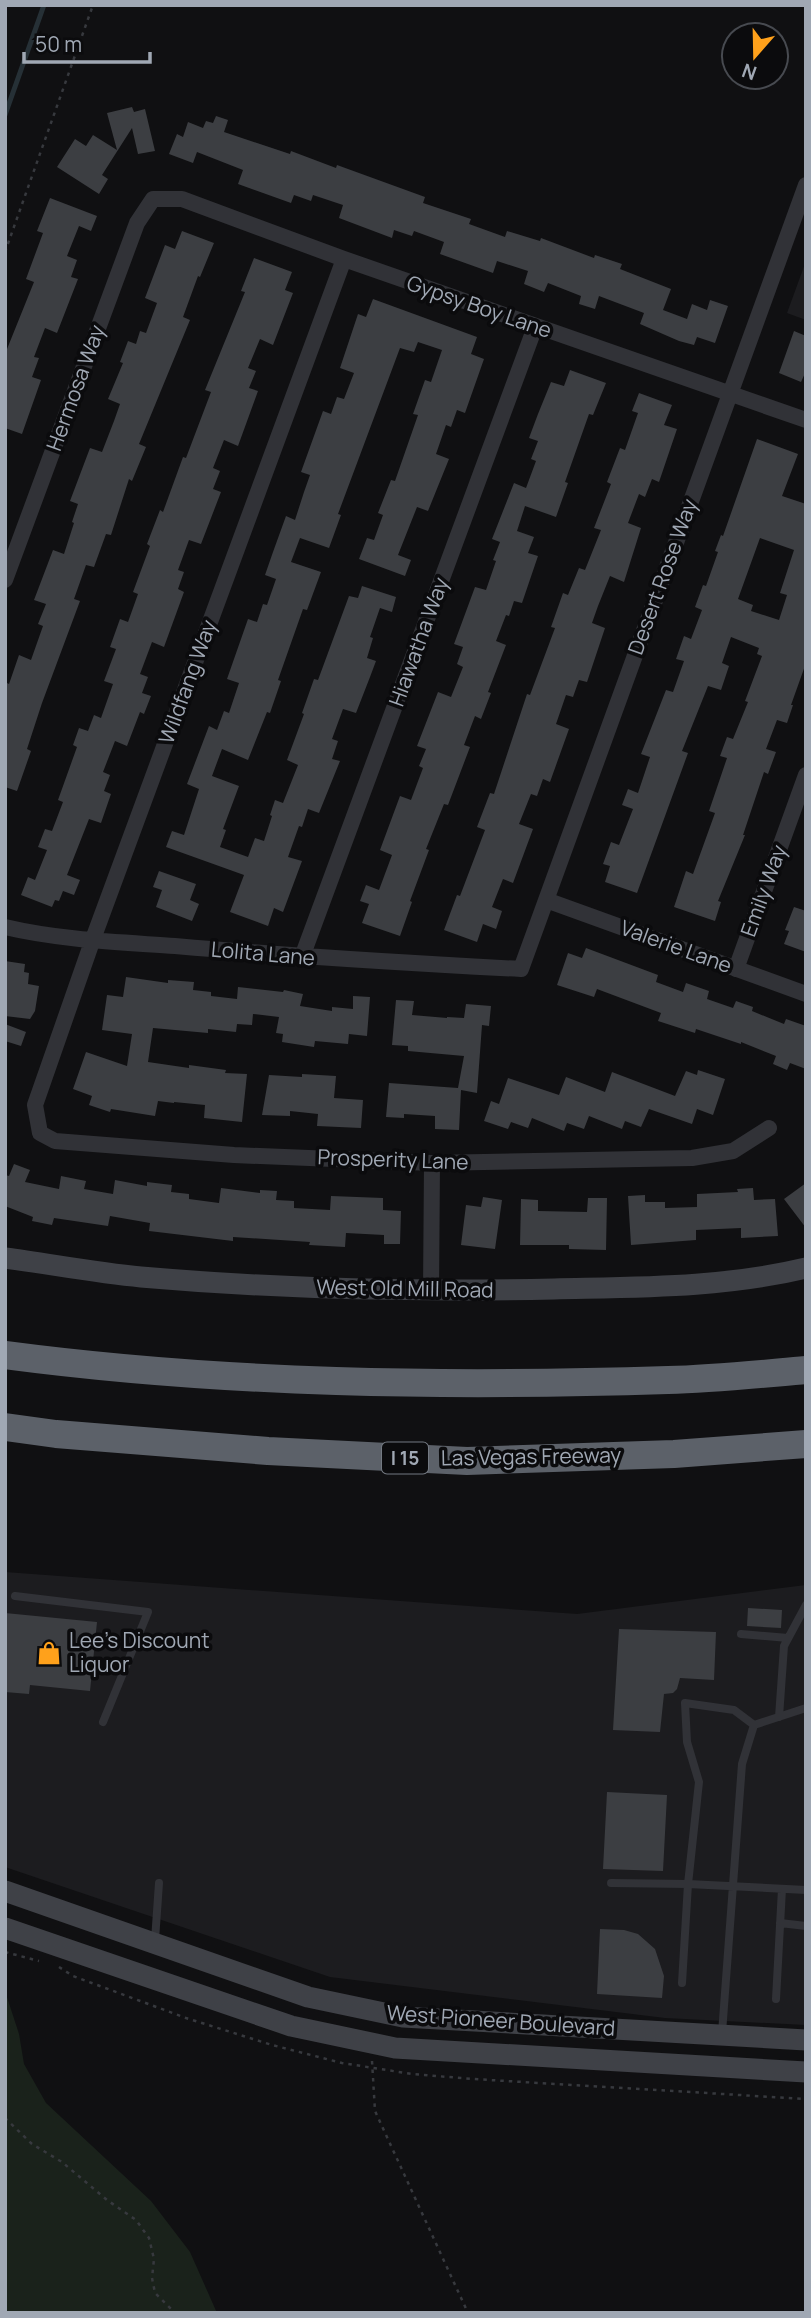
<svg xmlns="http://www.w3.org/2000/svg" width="811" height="2318" font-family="Manrope,sans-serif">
<rect width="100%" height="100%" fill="#101012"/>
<!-- built -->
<path fill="#1c1c1f" d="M806,261v59l-19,-7z
M5,1572l572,42 229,-29v440l-141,-7 -335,-41 -325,-110z"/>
<!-- green -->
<path fill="#1a221b" d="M5,1991l14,43 5,30 22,39 105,98 39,51 27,61h-212z"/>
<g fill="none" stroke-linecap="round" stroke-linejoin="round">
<!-- stream -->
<path stroke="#263036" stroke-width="5" d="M5,115l39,-110"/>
</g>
<!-- building -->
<path fill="#3c3e42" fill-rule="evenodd" d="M132,107l2,5 11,-3 10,42 -17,3 -6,-26 -30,47 6,4 -9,15 -42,-27 18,-28 11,7 7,-11 24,15 -10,-37z
M216,116l12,4 -4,12 66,22 1,-3 45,17 1,-3 88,32 -2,6 48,16 -2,5 36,13 2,-6 33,10 1,-3 53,20 1,-3 27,9 -2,5 51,20 -8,21 24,9 5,-15 15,6 3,-10 18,6 -13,37 -18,-6 -3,8 -15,-4 -39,-17 4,-11 -45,-17 -4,13 -16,-5 2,-8 -33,-13 -4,9 -20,-8 4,-13 -31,-10 -4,12 -53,-19 4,-12 -30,-11 -2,5 -18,-6 -2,8 -53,-20 4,-13 -30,-10 -2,6 -17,-6 -3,8 -53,-19 5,-14 -46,-18 -4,11 -24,-9 8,-20 6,3 5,-15 15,6 3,-7 7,2z
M50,198l47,18 -6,15 -12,-5 -12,30 10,4 -6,17 7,2 -21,54 -12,-5 -11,29 5,1 -7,19 9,3 -19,54 -17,-6v-74l29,-72 -8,-3 17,-46 -6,-2z
M182,231l32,12 -14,34 -2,-1 -15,41 7,3 -51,124 7,3 -14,34 -3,-2 -18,56 -5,-1 -12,33 -8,-2 -12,34 6,2 -38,102 -15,46 4,2 -14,40 -12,-4v-105l4,2 10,-29 12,5 12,-34 -5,-2 8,-20 -12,-4 19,-50 11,4 10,-31 -2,-1 6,-18 -8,-3 20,-53 12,4 12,-31 6,-17 -12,-5 15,-36 -3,-1 8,-21 8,3 4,-13 6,2 11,-30 -12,-5 20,-53 10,4z
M254,258l38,14 -7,18 8,3 -20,52 -13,-6 -12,29 8,3 -7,17 9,3 -20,55 -14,-6 -11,28 7,3 -7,18 8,3 -20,52 -12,-4 -11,30 6,2 -6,17 6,3 -20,55 -12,-5 -12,32 8,3 -6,16 9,3 -7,18 -4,-2 -13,34 -12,-5 -12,31 7,3 -6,16 7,3 -10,29 -12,-4 -22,56 13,5 -6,15 -11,-4 -4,10 -4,-1 -3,7 -31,-12 7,-18 7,3 12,-30 -9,-3 7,-18 7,2 11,-29 -5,-2 19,-53 -4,-2 6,-17 9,3 6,-16 7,3 12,-34 -9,-3 12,-32 -6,-2 10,-28 8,3 10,-28 -5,-2 17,-46 -3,-2 13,-34 3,2 20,-55 3,1 25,-66 -6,-2 40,-98 -4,-1z
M373,299l104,38 -6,17 13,5 -19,54 -8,-3 -6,17 -5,-2 -10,29 13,5 -21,52 -11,-4 -19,48 13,5 -6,16 -46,-17 8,-21 7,2 9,-25 -5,-2 13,-33 4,1 23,-66 -5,-1 12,-34 6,2 11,-32 -24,-8 -4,10 -14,-4 -62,166 3,1 -12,33 -29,-10 -9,24 30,10 -14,38 -4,-1 -25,71 3,1 -11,32 -3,-1 -19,48 -26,-11 -10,27 27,10 -16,43 3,1 -6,17 28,10 7,-19 9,3 8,-25 -2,-1 5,-15 8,3 15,-38 -11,-5 17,-46 -2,-1 12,-34 4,1 31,-84 9,2 4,-12 34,11 -4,15 -12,-4 -10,29 3,1 -6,20 9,3 -6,16 -14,36 -13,-4 -11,30 6,2 -6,18 8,2 -21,52 -11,-4 -6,18 -3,-1 -11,31 14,4 -19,51 -9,-4 -6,18 -38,-14 14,-37 -78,-28 6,-16 12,4 15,-46 -12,-5 22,-58 8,4 7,-19 5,2 10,-30 -12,-4 21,-60 9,3 6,-18 4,1 9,-26 -11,-4 8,-23 13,-36 9,4 9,-28 6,-17 -9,-3 22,-61 8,3 6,-17 7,2 10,-26 -14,-5 18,-54 8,3z
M794,331l12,5v35l-5,11 -22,-9z
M570,370l36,13 -13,32 -4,-1 -24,68 3,1 -12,34 -31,-11 -8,25 17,6 -6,16 10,3 -16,47 -8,-2 -5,15 -3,-1 -10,26 10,4 -18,47 3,1 -10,26 -6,-3 -11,29 6,2 -22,58 -4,-1 -18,45 3,1 -19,51 2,1 -12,34 -38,-13 7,-19 -9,-3 6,-16 13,5 13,-35 -12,-5 20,-54 11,4 12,-32 -4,-2 7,-17 -9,-3 21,-54 13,5 12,-30 -6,-3 6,-17 -9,-3 21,-57 11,3 10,-29 -3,-1 7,-18 -8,-3 22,-56 12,5 10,-27 -5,-2 7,-18 -9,-3 9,-24 13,-32 13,4z
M639,393l33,12 -8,20 13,4 -18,53 -7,-3 -7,18 -6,-3 -11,29 13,5 -17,54 -14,-6 -12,30 -6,17 13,5 -18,54 -8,-2 -6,17 -7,-2 -10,29 13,5 -19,53 -7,-3 -6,17 -6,-2 -12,30 14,5 -20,54 -10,-4 -11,28 10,4 -6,18 -13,-5 -6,18 -33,-12 13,-35 3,1 25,-66 -8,-3 13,-34 4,1 33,-100 3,1 25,-67 -4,-1 12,-34 5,2 11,-27 6,2 16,-40 -7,-2 17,-44 -4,-2 13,-34 5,2 13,-37 -6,-2z
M757,439l41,15 -16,42 24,8v159l-15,42h2l-6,18 -10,-3 -11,29 10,3 -8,22 -4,-2 -21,63h2l-27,66 3,1 -6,19 -41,-14 12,-36 7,3 22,-61 -6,-2 18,-53 -7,-2 7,-19 6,2 15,-37 -3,-1 17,-45 -5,-2 2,-6 -28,-11 -9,26 7,3 -8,24 -13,-4 -26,65 6,2 -51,140 -32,-11 5,-16 -7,-2 8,-22 8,3 14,-36 -11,-4 6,-16 10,4 12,-36 -9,-3 25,-64 7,2 11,-31 -8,-2 8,-23 7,3 11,-29 -7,-3 8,-22 3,1 12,-34 -3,-1 6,-16 2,1zM760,538l34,12 -14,43 7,2 -8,25 -28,-9 2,-6 -15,-6z
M159,871l37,13 -6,16 9,4 -7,17 -36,-14 6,-17 -9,-3z
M794,907l12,4v41l-22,-8 5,-13 -4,-1z
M586,948l72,27 -2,7 27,10 3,-9 23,8 -2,8 26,9 3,-7 17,6 -1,4 32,13 2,-5 20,7v43l-16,-6 -3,7 -14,-6 3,-8 -35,-14v2l-45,-15 -1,4 -37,-12 3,-8 -64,-24 -3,8 -37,-12 11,-32 14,5z
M5,961l20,3 -1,8 5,1 -1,11 11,2 -4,25 -5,8 -25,-3z
M126,977l42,6v-3l26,2 -1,8 18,2v4l26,3 1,-12 45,5 1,-2 19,4 -3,12 32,5v-4l21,2v-13l17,1 -3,39 -18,-2 -1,10 -33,-3 -1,6 -32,-5 1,-8 -7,-1 3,-16 -26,-3 -1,11 -15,-1 -1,8 -28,-3v4l-55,-5 -5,34 41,6v-3l37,5 -1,3 22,1 -5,48 -38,-4 1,-13 -31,-3v1l-16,-2 -3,15 -44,-7 -1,3 -21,-7 3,-9 -19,-7 13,-37 41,14 5,-32 -30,-4 5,-35 16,2z
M396,1000l18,1 -2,14 35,3v-1l17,1 2,-14 25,2 -2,20 -7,-1 -5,68 -16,-3 -2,40 -24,-1v-13l-31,-2v4l-18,-1 3,-34 69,5 6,-32 -56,-5v-5l-16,-1z
M5,1024l21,8 -5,14 -16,-5z
M698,1070l27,9 -12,36 -16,-6 -5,15 -43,-15 -8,18 -16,-6 -3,8 -33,-13 -5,13 -17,-6 -3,8 -32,-13 -4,10 -17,-6 -3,7 -24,-8 7,-20 8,3 9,-26 51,17 7,-18 39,15 7,-20 63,24 11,-25 11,4z
M302,1074l34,2 -2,22 29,2 -2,28 -44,-2 1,-12 -28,-3v5l-28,-1 7,-40 33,2z
M14,1164l16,6 -5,12 34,7 2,-13 25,5 -2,8 29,5 2,-14 32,6v-4l25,3 -1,7 18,2v5l30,4 2,-15 39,5v-3l17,1 -1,9 18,1v7l36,2 1,-14 52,2v12l18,1 -1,33h-16v-9l-38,-2 -1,14 -36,-2 1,-3 -77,-5v4l-84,-10 1,-8 -40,-7 -2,10 -54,-8 -2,7 -20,-4 1,-4 -28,-11v-31l4,1z
M806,1183v45l-22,-29z
M753,1188l1,12 21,-1 3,37 -37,2v-10l-45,2v10l-65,5 -3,-49 17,-1v7h20v6l32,-1v-13l41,-2 -1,-3z
M483,1197l19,3 -7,49 -34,-4 5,-40 15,2z
M588,1198h19l-1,52 -37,-1v-4h-49l1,-46 17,1v11l49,1z
M748,1608l34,2 -1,18 -34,-2z
M5,1613l92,9 -7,69 -60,-6 -1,9 -24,-2z
M619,1629l97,3 -2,48 -34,-2 -3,11 -4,4 -9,1 -4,38 -47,-2z
M607,1792l60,3 -4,76 -60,-2z
M600,1929l24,1 14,4 17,15 9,27 -2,22 -65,-4z"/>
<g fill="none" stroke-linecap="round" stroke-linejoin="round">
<!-- path -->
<path stroke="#37393e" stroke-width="2.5" stroke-dasharray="3.5 5" stroke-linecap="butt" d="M5,252l88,-247
M5,1952l34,9
M59,1967l14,9 113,42 86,27 70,18 70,11 61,5 333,20
M372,2061l3,50 93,202
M5,2118l27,26 30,18 45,38 29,20 13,18 5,21 -2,19 3,15 20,20"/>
<!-- lane -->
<path stroke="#313237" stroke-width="8" d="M15,1596l133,16 -45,110
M741,1634l47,4
M779,1717l5,-71 22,-41
M611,1883l77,1 118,6
M780,1923l26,3
M155,1940l4,-57
M682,1983l6,-99 11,-102 -12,-40 -2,-39 49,7 20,15
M776,1999l6,-110
M722,2033l20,-269 12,-39 52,-17"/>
<!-- street -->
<path stroke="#313237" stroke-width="16" d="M344,259l-251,680 -58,166 5,28 15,8 179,14 198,8 260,-5 41,-7 36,-23
M5,580l132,-357 16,-24h29l162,60 462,161
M546,900l260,94
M5,927c55,13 114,15 170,19 115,10 230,17 346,23l285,-784
M302,957l233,-630
M736,969l70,-194
M431,1292l1,-129"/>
<!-- secondary -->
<path stroke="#3f4147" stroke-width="21" d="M5,1258c45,6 91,15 136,19 138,12 275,15 413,12 85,-2 168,-1 252,-21
M5,1891l303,106 95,20 403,23
M5,1928l286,98 104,22 411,24"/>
<!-- highway -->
<path stroke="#5c6169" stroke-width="28" d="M5,1355c220,29 442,32 663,25 46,-1 92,-6 138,-10
M5,1427l51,7 212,17 199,10 207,-7 132,-10"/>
</g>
<!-- icons -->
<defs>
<g id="shop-bare" transform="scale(1.89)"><path d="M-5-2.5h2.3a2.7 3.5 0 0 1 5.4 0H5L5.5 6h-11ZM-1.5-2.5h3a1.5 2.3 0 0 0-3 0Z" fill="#ffa11b" stroke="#0b0b0d" stroke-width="2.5" paint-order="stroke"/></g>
</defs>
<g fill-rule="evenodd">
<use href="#shop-bare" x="49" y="1653"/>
</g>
<g text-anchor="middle" stroke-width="7" stroke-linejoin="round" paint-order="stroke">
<!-- shield labels -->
<rect fill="#0b0b0d" stroke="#737982" stroke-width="2" x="382" y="1442.5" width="46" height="31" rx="5"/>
<g font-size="19" font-weight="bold" fill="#a0a8b4">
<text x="405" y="1465">I 15</text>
</g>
<!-- street labels -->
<g font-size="21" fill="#a0a8b4" stroke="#0b0b0d">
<text transform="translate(479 307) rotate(19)" y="7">Gypsy Boy Lane</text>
<text transform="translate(76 388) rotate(-70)" y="7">Hermosa Way</text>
<text transform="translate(663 577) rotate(-70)" y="7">Desert Rose Way</text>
<text transform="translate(419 642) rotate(-70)" y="7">Hiawatha Way</text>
<text transform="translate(188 682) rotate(-70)" y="7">Wildfang Way</text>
<text transform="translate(764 891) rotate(-70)" y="7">Emily Way</text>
<text transform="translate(676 947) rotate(20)" y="7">Valerie Lane</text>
<text transform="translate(263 954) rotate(5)" y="7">Lolita Lane</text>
<text transform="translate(393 1160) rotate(2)" y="7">Prosperity Lane</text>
<text transform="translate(405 1289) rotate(1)" y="7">West Old Mill Road</text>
<text transform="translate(531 1457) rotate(-1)" y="7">Las Vegas Freeway</text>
<text transform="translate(501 2021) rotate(4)" y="7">West Pioneer Boulevard</text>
</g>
<!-- poi labels -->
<g font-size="21" fill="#a0a8b4" stroke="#0b0b0d" text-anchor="start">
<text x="69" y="1648">Lee's Discount<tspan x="69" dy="24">Liquor</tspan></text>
</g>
</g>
<!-- border -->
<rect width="811" height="2318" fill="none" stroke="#a0a8b4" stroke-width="14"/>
<!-- north arrow -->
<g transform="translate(755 56) rotate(200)"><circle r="33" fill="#0b0b0d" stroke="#474a50" stroke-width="2"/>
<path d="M0-5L12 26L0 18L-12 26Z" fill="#ffa11b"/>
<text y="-10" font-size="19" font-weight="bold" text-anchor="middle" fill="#a0a8b4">N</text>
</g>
<!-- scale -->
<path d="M24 52v10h126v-10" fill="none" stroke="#a0a8b4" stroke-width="3.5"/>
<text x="35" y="52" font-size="21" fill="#a0a8b4" stroke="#0b0b0d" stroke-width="5" paint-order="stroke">50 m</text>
</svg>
